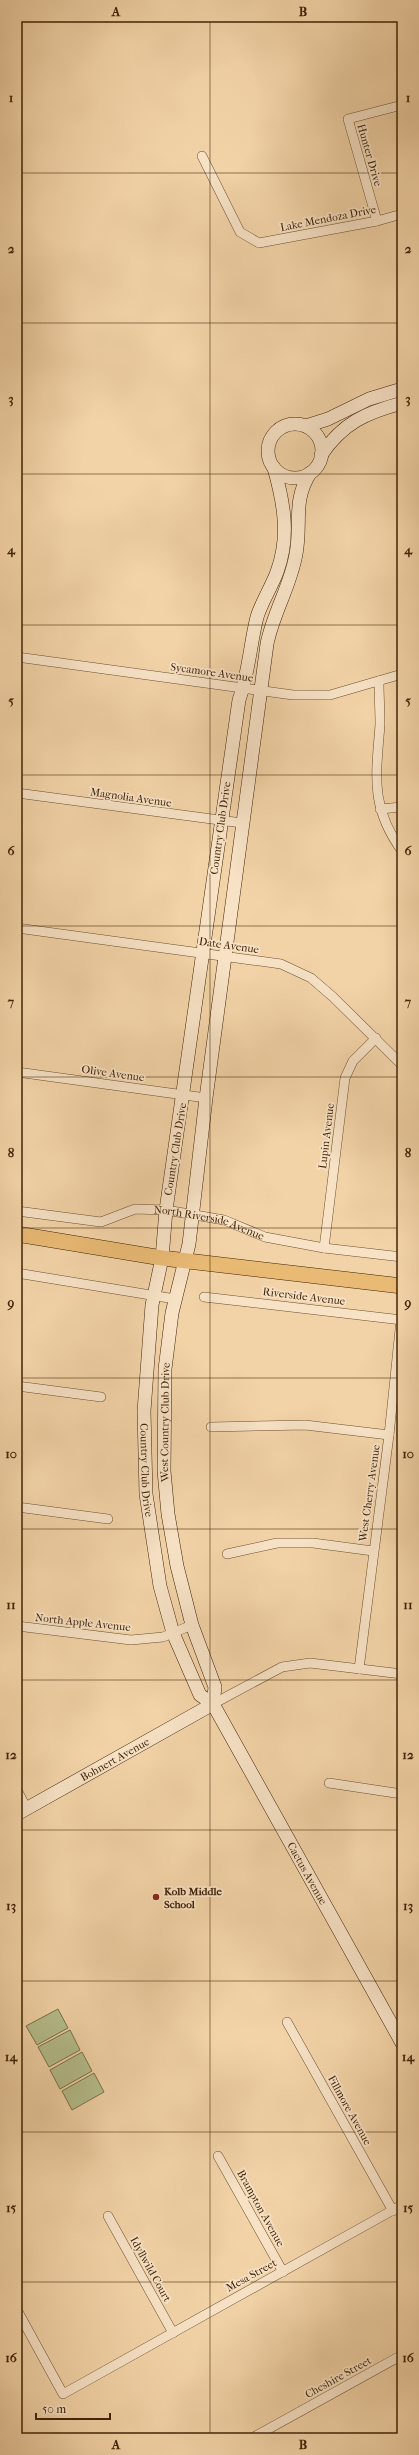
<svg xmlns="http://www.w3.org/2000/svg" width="419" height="2455" font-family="'IM FELL French Canon',serif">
<rect width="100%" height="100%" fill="#f2d3a7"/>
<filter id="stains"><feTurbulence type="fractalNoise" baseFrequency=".005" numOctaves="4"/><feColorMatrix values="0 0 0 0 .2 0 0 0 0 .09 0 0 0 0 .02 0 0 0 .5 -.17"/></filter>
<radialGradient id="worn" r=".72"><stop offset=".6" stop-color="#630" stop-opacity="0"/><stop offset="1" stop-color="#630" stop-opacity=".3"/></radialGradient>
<!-- green -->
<path fill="#b5be8c" stroke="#7a7049" d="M58,2009l10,19 -31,17 -11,-19z
M70,2030l10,20 -31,17 -11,-20z
M82,2052l10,19 -32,18 -10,-19z
M94,2073l10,19 -32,18 -10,-19z"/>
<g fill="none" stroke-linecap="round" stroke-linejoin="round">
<!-- street casing -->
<g stroke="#6c4f2e" stroke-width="10">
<g id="street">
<path d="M202,156l38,76 19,11 118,-22 25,-7"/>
<path d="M377,221l-29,-102 54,-14"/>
<path d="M17,657l276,38h37l72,-21"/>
<path d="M379,681c0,15 1,29 1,44 -4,51 -10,82 22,126"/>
<path d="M17,793l225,30"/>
<path d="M380,809l22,-2"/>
<path d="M17,928l264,36 30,14 22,19 69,68"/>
<path d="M17,1072l189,26"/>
<path id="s1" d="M17,1211l84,11 34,-13 31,1 58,10 41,17 59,11 78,9"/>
<path d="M324,1248l21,-170 8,-17 23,-23"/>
<path d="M17,1273l158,26"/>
<path d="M204,1297l198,23"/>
<path d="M17,1386l84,11"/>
<path d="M211,1427l94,-2 84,10"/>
<path d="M17,1507l91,12"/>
<path d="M227,1554l50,-11h36l60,8"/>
<path d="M17,1626l114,14 32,-3 29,-12"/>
<path d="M359,1669l30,-234 12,-115"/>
<path d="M213,1704l69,-37 28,-4 92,11"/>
<path d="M329,1783l73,11"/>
<path d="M17,1790l10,19"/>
<path d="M287,2022l106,189"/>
<path d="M218,2156l65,116"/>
<path d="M108,2216l65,117"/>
<path d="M17,2310l46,84 339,-189"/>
<path d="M252,2438l150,-83"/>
</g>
</g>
<!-- secondary casing -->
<g stroke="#402306" stroke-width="14">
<g id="secondary">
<circle cx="295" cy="451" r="27"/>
<path d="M306,426l22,-7 41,-20 33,-10"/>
<path d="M321,455c22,-32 44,-42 81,-52"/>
<path id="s2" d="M274,468c10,35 16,69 3,104 -6,16 -15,29 -20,45 -7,28 -8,55 -18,83l-73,510 -4,48 -10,47 -8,106 2,83 14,92 13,47 27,62 13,9 189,339"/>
<path id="s3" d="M213,1704l2,-17 -23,-62 -15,-59 -9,-52 -4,-43 1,-102 7,-56 17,-69 17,-146 61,-454c6,-31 24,-59 29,-90 6,-31 -4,-52 14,-81"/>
<path id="s4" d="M17,1814l196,-110"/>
</g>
</g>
<!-- primary casing -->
<g stroke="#402306" stroke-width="16">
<path id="primary" d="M17,1234l145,24 240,28"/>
</g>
<!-- street -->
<use href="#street" stroke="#f7e2c6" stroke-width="9"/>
<!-- secondary -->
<use href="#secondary" stroke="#f7e2c6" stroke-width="13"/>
<!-- primary -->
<use href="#primary" stroke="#e9ba74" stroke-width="15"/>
</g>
<!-- grid -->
<path fill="none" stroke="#402306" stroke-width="1" stroke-opacity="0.55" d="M210,17v2421M17,173h385M17,323h385M17,474h385M17,625h385M17,775h385M17,926h385M17,1077h385M17,1228h385M17,1378h385M17,1529h385M17,1680h385M17,1830h385M17,1981h385M17,2132h385M17,2282h385"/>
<!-- markers -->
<circle fill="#8f2418" stroke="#f7e2c6" stroke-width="1.5" cx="156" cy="1897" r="4"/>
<g text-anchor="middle" stroke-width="3.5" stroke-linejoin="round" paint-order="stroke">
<!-- street labels -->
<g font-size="11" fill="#402306" stroke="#f7e2c6">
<text transform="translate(370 155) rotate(74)" y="4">Hunter Drive</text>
<text transform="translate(328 218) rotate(-11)" y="4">Lake Mendoza Drive</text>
<text transform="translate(212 672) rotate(8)" y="4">Sycamore Avenue</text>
<text transform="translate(131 797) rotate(8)" y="4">Magnolia Avenue</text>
<text transform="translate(220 828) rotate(-82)" y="4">Country Club Drive</text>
<text transform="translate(229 945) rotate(8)" y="4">Date Avenue</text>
<text transform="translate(113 1073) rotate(8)" y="4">Olive Avenue</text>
<text transform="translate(326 1136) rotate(-83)" y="4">Lupin Avenue</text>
<text transform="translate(175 1149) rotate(-81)" y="4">Country Club Drive</text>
<text dy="4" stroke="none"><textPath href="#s1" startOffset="197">North Riverside Avenue</textPath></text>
<text transform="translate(304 1296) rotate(7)" y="4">Riverside Avenue</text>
<text dy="4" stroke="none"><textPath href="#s3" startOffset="289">West Country Club Drive</textPath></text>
<text dy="4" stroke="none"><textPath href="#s2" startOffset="1017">Country Club Drive</textPath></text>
<text transform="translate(369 1493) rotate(-82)" y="4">West Cherry Avenue</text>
<text transform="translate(83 1622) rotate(6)" y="4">North Apple Avenue</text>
<text dy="4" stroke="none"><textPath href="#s4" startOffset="112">Bohnert Avenue</textPath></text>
<text dy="4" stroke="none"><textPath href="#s2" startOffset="1460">Cactus Avenue</textPath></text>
<text transform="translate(350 2110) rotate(61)" y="4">Fillmore Avenue</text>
<text transform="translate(261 2208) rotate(61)" y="4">Brampton Avenue</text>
<text transform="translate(151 2269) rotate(61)" y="4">Idyllwild Court</text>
<text transform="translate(251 2275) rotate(-29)" y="4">Mesa Street</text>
<text transform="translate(338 2377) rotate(-29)" y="4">Cheshire Street</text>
</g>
<!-- poi labels -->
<g font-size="11" font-weight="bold" fill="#402306" stroke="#f7e2c6" text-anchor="start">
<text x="164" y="1895">Kolb Middle<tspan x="164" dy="13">School</tspan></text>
</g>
</g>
<!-- margin -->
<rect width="419" height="2455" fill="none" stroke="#f2d3a7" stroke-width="44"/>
<!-- scale -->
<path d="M36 2413v6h74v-6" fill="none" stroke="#402306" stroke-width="2"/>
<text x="42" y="2413" font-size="12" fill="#402306" stroke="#f7e2c6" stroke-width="3" paint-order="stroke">50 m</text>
<rect x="22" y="22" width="375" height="2411" fill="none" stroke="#402306" stroke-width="1.5"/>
<g font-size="13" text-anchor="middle" font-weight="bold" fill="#402306">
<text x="116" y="16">A</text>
<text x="303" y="16">B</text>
<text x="11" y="102">1</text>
<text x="408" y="102">1</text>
<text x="11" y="253">2</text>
<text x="408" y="253">2</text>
<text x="11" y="403">3</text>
<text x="408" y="403">3</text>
<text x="11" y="554">4</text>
<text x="408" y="554">4</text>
<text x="11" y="705">5</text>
<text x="408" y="705">5</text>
<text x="11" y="855">6</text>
<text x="408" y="855">6</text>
<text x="11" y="1006">7</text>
<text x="408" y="1006">7</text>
<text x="11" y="1157">8</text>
<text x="408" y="1157">8</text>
<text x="11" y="1307">9</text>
<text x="408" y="1307">9</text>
<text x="11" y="1458">10</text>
<text x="408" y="1458">10</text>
<text x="11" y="1609">11</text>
<text x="408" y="1609">11</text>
<text x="11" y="1759">12</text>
<text x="408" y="1759">12</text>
<text x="11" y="1910">13</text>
<text x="408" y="1910">13</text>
<text x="11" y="2061">14</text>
<text x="408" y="2061">14</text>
<text x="11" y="2212">15</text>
<text x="408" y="2212">15</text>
<text x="11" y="2362">16</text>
<text x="408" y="2362">16</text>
<text x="116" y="2449">A</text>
<text x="303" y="2449">B</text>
</g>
<rect width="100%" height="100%" filter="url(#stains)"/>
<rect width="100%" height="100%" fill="url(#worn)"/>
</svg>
